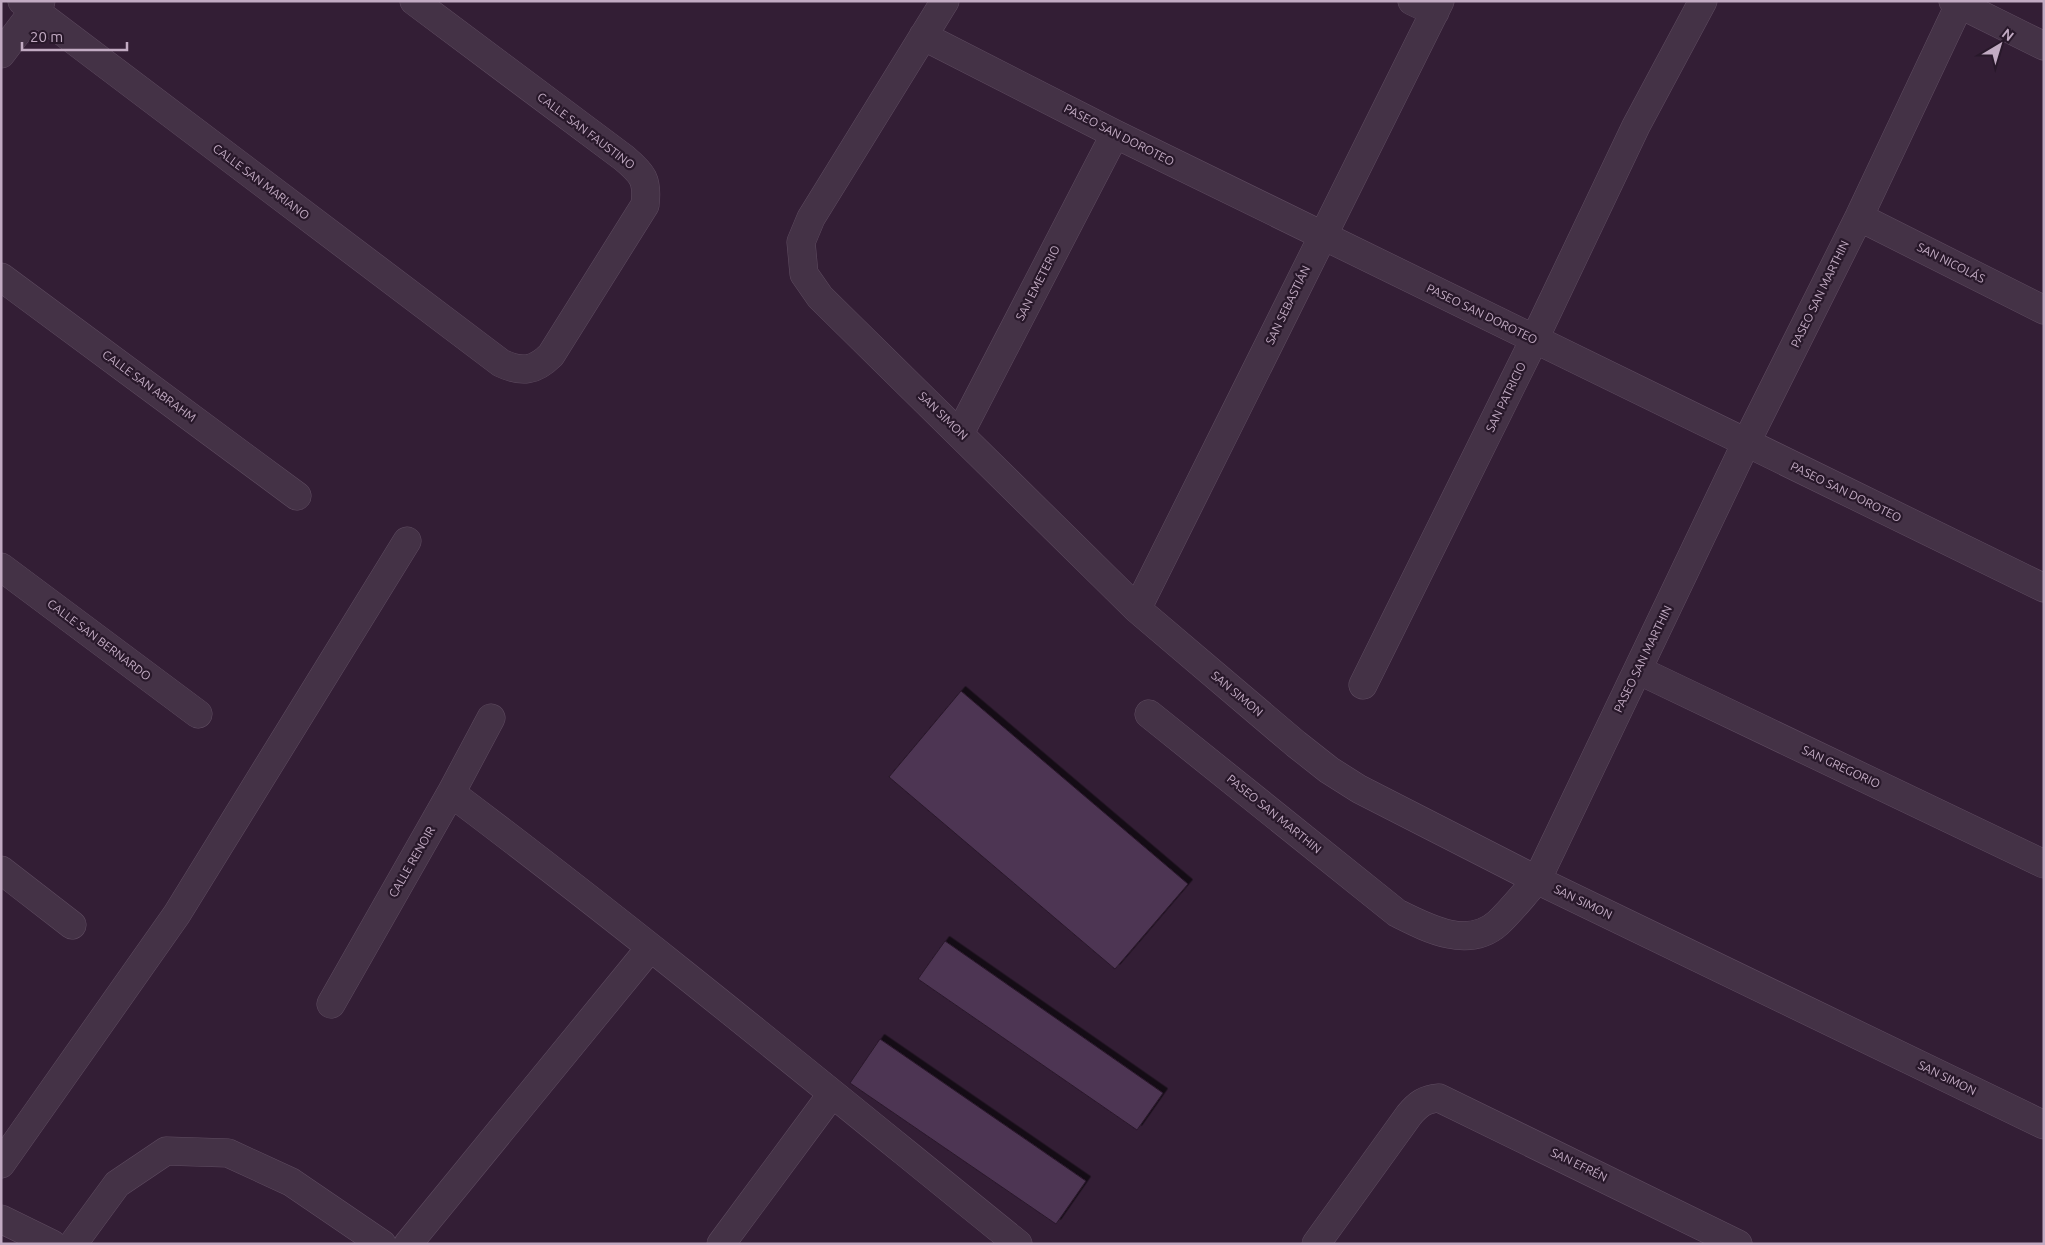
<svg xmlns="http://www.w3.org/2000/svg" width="2045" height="1245" font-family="Ubuntu,sans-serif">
<defs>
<filter id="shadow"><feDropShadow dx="4.5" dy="-4.5" stdDeviation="0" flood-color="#0009"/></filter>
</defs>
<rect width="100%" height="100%" fill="#331e35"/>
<!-- building -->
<path fill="#4e3552" stroke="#2a192c" filter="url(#shadow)" d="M961,691l227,193 -73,85 -226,-192z
M945,941l218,152 -26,37 -219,-151z
M880,1039l206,142 -30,43 -206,-141z"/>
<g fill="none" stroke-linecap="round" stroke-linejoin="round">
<!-- minor casing -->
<g stroke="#5f4c61" stroke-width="29">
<path id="minor" d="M22,1l479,362c21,10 34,8 50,-8l94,-150c3,-25 -2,-31 -21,-47l-210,-157
M945,1l-134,217 -10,24 3,32 16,23 317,312 159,135 33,26 30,19 178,91 507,245
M1412,1l23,11
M1953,1l91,45
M923,36l192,98 929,454
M1,54l40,-53
M1859,217l185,93
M1,277l296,219
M960,433l155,-299
M1,567l197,147
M1137,609l303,-608
M1638,670l406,194
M1363,685l171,-345 102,-214 67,-125
M1149,714l248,199c30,15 71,37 101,10 14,-13 26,-29 39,-43l209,-437 113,-226 102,-216
M451,793c193,145 379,299 567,451
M1,870l71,55
M331,1004l120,-211 40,-75
M1,1164l176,-250 230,-373
M1,1219l51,25
M73,1244l44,-60 49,-33 62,2 63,29 91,62
M408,1244l242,-296
M721,1244l111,-150
M1316,1244l93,-129c9,-11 16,-16 30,-17l299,146"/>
</g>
<!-- minor -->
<use href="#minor" stroke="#443246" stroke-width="28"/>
</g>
<g text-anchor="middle" stroke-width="4.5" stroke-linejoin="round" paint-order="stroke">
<!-- street labels -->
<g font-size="12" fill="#c2abc3" stroke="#28182a">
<text transform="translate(586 131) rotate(37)" y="4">CALLE SAN FAUSTINO</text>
<text transform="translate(1119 135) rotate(27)" y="4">PASEO SAN DOROTEO</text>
<text transform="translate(261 182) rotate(37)" y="4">CALLE SAN MARIANO</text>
<text transform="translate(1951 263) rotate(27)" y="4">SAN NICOLÁS</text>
<text transform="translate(1038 283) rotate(-63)" y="4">SAN EMETERIO</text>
<text transform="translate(1820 294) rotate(-64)" y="4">PASEO SAN MARTHIN</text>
<text transform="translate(1288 305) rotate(-64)" y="4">SAN SEBASTIÁN</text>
<text transform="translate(1482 314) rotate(26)" y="4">PASEO SAN DOROTEO</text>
<text transform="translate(149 386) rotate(36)" y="4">CALLE SAN ABRAHM</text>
<text transform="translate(1506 397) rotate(-64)" y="4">SAN PATRICIO</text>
<text transform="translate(943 416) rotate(44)" y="4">SAN SIMON</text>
<text transform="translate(1846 492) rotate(26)" y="4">PASEO SAN DOROTEO</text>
<text transform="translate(99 640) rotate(37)" y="4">CALLE SAN BERNARDO</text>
<text transform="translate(1643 659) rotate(-64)" y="4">PASEO SAN MARTHIN</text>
<text transform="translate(1237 694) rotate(40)" y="4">SAN SIMON</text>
<text transform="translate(1841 767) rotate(25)" y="4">SAN GREGORIO</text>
<text transform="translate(1274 814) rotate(39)" y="4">PASEO SAN MARTHIN</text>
<text transform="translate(412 862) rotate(-60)" y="4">CALLE RENOIR</text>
<text transform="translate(1583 902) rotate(26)" y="4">SAN SIMON</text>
<text transform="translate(1947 1078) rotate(26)" y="4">SAN SIMON</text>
<text transform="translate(1579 1165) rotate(26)" y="4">SAN EFRÉN</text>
</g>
</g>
<!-- border -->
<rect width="2045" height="1245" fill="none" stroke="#c2abc3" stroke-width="5"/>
<!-- north arrow -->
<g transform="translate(2000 45) rotate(38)" stroke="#28182a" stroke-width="4" paint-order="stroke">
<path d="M0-4L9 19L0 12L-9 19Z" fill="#c2abc3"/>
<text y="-8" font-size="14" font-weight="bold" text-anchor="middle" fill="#c2abc3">N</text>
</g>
<!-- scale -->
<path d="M22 42v8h105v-8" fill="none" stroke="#c2abc3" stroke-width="2.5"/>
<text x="30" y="42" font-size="15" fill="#c2abc3" stroke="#28182a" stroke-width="4" paint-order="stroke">20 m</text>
</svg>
